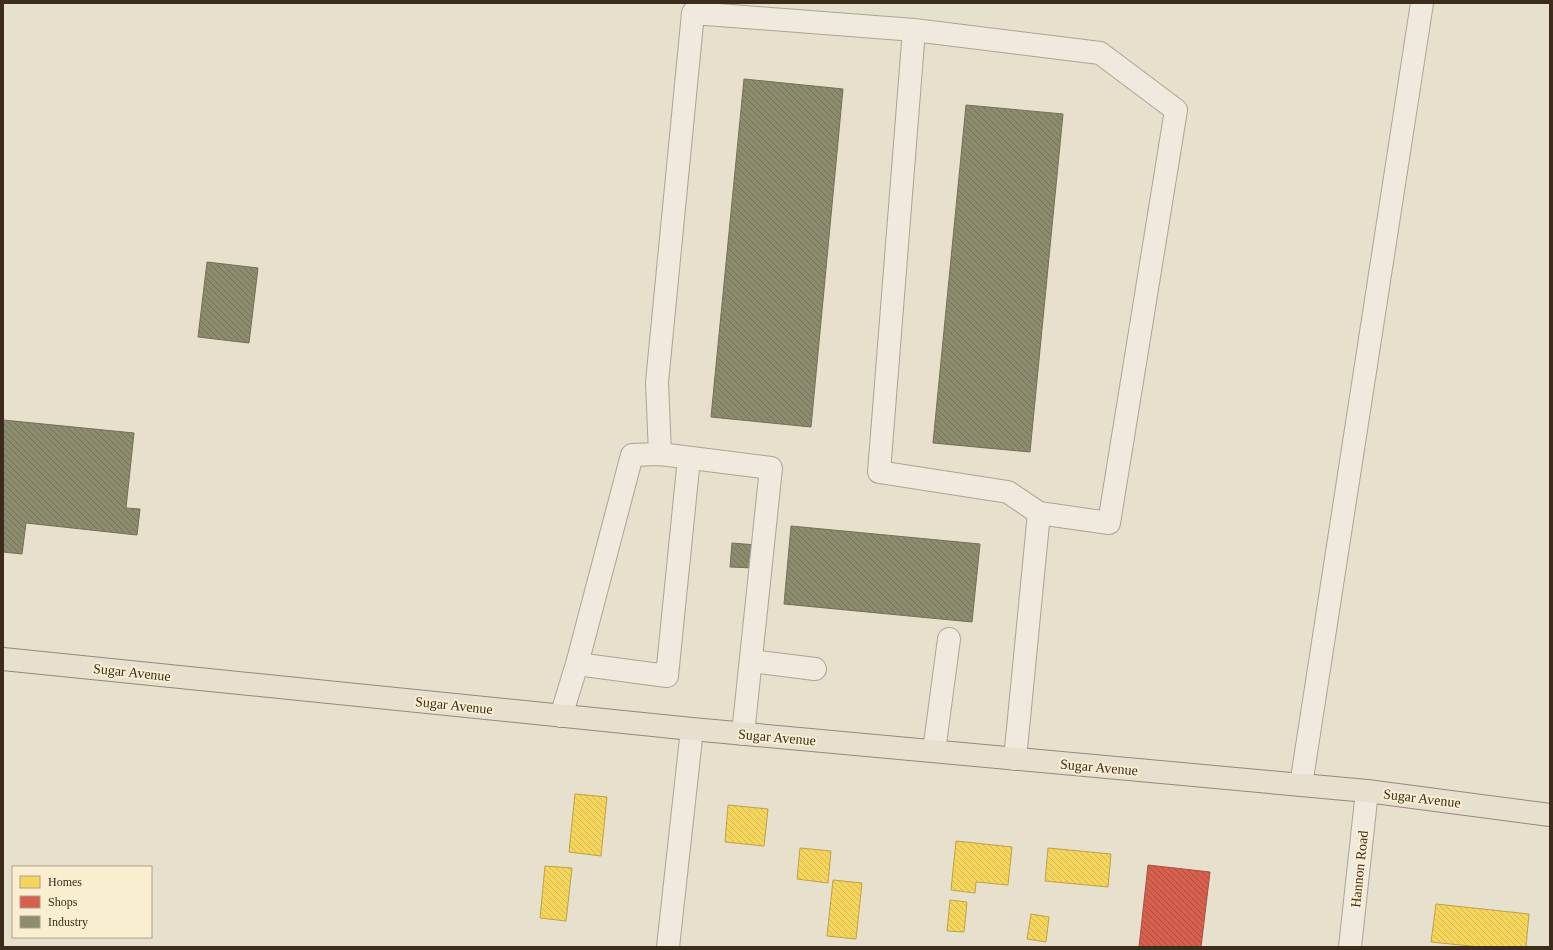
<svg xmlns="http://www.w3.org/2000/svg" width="1553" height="950" font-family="Georgia,serif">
<defs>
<pattern id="homes-back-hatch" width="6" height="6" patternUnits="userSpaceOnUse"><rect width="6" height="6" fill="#f6d55c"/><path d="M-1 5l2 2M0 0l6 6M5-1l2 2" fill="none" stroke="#d4b74f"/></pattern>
<pattern id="shops-back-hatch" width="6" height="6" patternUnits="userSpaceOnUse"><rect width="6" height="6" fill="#d6604d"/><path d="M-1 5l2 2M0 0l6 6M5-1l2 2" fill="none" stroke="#af4f3f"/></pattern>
<pattern id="industry-back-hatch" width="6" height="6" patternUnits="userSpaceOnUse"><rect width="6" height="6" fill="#8c8c6e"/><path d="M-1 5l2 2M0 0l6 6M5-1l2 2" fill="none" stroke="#74735a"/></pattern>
</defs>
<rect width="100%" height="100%" fill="#e7e0cc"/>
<!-- homes -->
<path fill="url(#homes-back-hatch)" stroke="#bea248" d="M575,794l32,3 -6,59 -32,-4z
M728,805l40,4 -4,37 -39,-4z
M956,841l56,6 -4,38 -32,-3 -1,11 -24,-3z
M800,848l31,3 -3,32 -31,-4z
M1048,848l63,6 -3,33 -63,-6z
M545,866l27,2 -6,53 -26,-3z
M833,880l29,3 -6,56 -29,-3z
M950,900l17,2 -3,30 -17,-1z
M1436,904l93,10 -3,33h-46l-49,-5z
M1031,914l18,3 -3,25 -19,-3z"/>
<!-- shops -->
<path fill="url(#shops-back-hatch)" stroke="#a8503e" d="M1148,865l62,7 -9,75h-62z"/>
<!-- industry -->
<path fill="url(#industry-back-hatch)" stroke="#746f55" d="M744,79l99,10 -32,338 -100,-10z
M966,105l97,9 -33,338 -97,-9z
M207,262l51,6 -9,75 -51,-6z
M3,420l131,13 -8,75 14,1 -3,26 -111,-12 -4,31 -19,-2z
M791,526l189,18 -8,78 -188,-18z
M732,543l24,2 -2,23 -24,-1z"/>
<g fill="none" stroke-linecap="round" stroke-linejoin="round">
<!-- minor casing -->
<g stroke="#aca495" stroke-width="24">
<path id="minor" d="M914,30l-35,442 129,20 31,21
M660,454l-28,1 -55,209 90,12 22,-218
M751,661l64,8
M561,716l16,-52
M743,734l28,-266 -111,-14 -3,-72 36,-369 221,17 186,23 76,57 -67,413 -70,-10 -24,246
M934,751l15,-112
M1301,785l121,-782
M668,947l24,-218
M1350,947l17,-156"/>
</g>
<!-- major casing -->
<g stroke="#91897c" stroke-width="24">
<path id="major" d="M3,659l689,70 675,62 183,24"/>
</g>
<!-- minor -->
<use href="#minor" stroke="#efe9de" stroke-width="22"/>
<!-- major -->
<use href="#major" stroke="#e7e0cf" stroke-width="22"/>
</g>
<g text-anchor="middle" stroke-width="4" stroke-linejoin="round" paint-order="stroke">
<!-- street labels -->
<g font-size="14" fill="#3c2c1b" stroke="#f9eed0">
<text transform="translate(132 672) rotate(6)" y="5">Sugar Avenue</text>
<text transform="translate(454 705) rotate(6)" y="5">Sugar Avenue</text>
<text transform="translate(777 737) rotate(5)" y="5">Sugar Avenue</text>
<text transform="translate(1099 767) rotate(5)" y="5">Sugar Avenue</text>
<text transform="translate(1422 798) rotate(7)" y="5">Sugar Avenue</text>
<text transform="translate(1359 869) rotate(-84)" y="5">Hannon Road</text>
</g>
</g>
<!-- border -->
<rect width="1553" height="950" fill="none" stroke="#3c2c1b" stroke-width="8"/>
<!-- legend -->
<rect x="12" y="866" width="140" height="72" fill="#f9eed0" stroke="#ada088"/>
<rect x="20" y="876" width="20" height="12" fill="#f6d55c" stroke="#ada088"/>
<text x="48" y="886" font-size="12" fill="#3c2c1b">Homes</text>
<rect x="20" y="896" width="20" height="12" fill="#d6604d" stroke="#ada088"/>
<text x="48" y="906" font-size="12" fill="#3c2c1b">Shops</text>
<rect x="20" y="916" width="20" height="12" fill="#8c8c6e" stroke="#ada088"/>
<text x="48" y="926" font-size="12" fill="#3c2c1b">Industry</text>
</svg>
